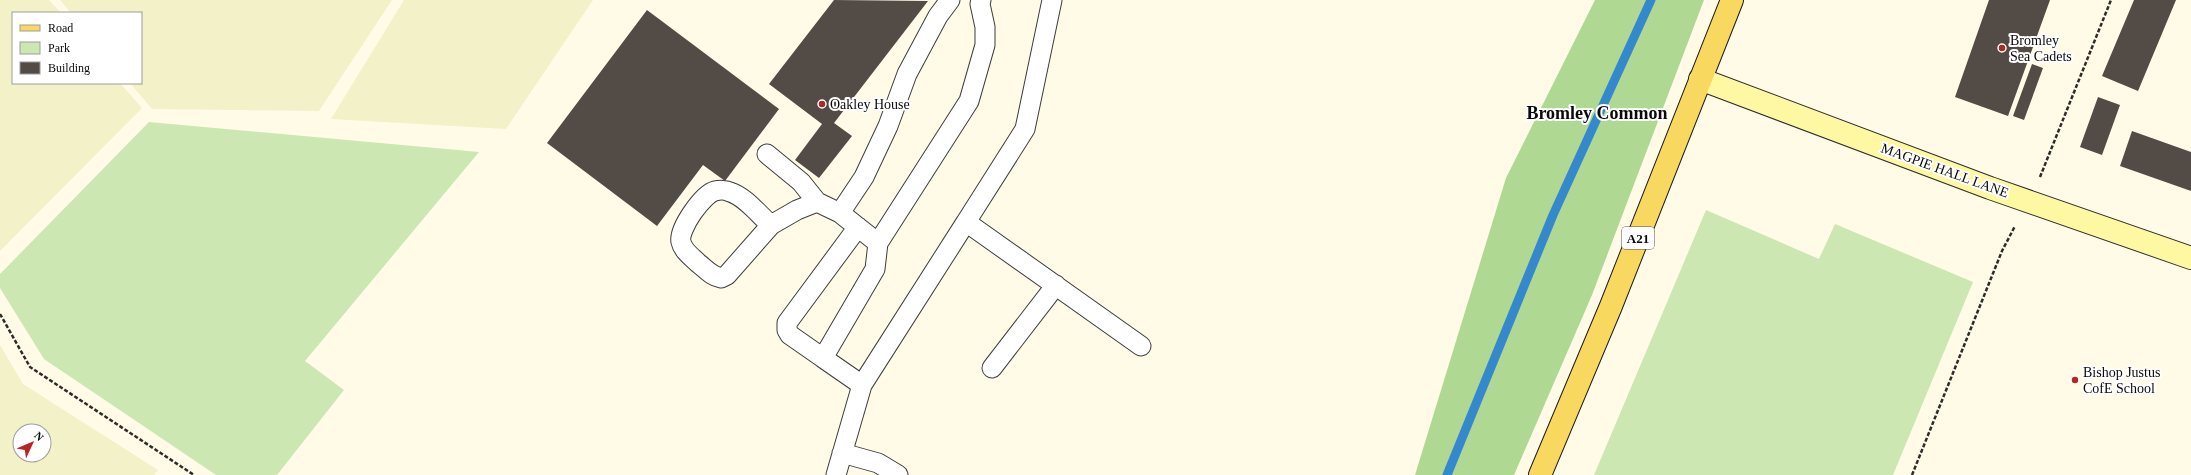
<svg xmlns="http://www.w3.org/2000/svg" width="2191" height="475" font-family="'Times New Roman',serif">
<rect width="100%" height="100%" fill="#fffbe7"/>
<!-- farmland -->
<path fill="#f3f1c8" fill-rule="evenodd" d="M0,0h49l12,13h-48v70h107l22,25 -142,143z
M60,0h332l-73,111 -167,-2 -22,-26h11v-70h-70z
M404,0h189l-87,129 -175,-10z
M0,345l23,39 135,86 -4,5h-154zM20,431h24v24h-24z"/>
<!-- green -->
<path fill="#cce7b2" d="M149,122l330,30 -174,209 39,29 -67,85h-61l-172,-116 -44,-71v-14z
M1706,210l113,49 16,-35 138,58 -80,193h-299z"/>
<!-- forest -->
<path fill="#afd892" d="M1595,0h109l-112,295 -78,180h-99l91,-297z"/>
<g fill="none" stroke-linecap="round" stroke-linejoin="round">
<!-- stream -->
<path stroke="#3489cc" stroke-width="9" d="M1447,475l106,-260 98,-215"/>
</g>
<!-- building -->
<path fill="#524b46" d="M834,0l94,1 -94,122 18,13 -33,42 -24,-18 27,-36 -53,-40z
M1989,0h61l-42,116 -53,-19z
M2134,0h42l-38,91 -36,-15z
M647,10l132,99 -54,72 -22,-16 -46,61 -110,-83z
M2032,64l11,4 -19,52 -11,-4z
M2098,97l22,8 -18,50 -22,-8z
M2132,131l59,21v39l-71,-25z"/>
<g fill="none" stroke-linecap="round" stroke-linejoin="round">
<!-- lane casing -->
<g stroke="#3d3d3d" stroke-width="21">
<path id="lane" d="M767,154l34,28 16,20
M840,213l24,-36 24,-51 19,-52 31,-58 12,-16
M966,222l59,-93 27,-129
M771,225c-12,-10 -25,-28 -41,-33 -4,-2 -11,-2 -15,-1 -12,3 -37,38 -34,51 2,9 11,15 17,21 8,6 13,13 23,15l6,-3 44,-50 26,-15 20,-8 23,11 38,30
M823,358l-33,-23 -3,-5v-7l71,-96
M992,368l64,-83
M862,385l-39,-27 52,-89 3,-26 91,-142 16,-56v-18l-5,-23 1,-4
M842,453l36,10 20,12
M836,475l26,-90 104,-163 175,124"/>
</g>
<!-- secondary casing -->
<g stroke="#2c2c2c" stroke-width="24">
<path id="secondary" d="M1700,79l290,109 201,70"/>
</g>
<!-- primary casing -->
<g stroke="#1b1b1b" stroke-width="24">
<path id="primary" d="M1540,475l71,-169 121,-306"/>
</g>
<!-- path -->
<path stroke="#2c2c2c" stroke-width="2.5" stroke-dasharray="4 2" stroke-linecap="butt" d="M2040,177l71,-177
M0,314l30,53 164,108
M1912,475l90,-224 13,-25"/>
<!-- lane -->
<use href="#lane" stroke="#fff" stroke-width="19"/>
<!-- secondary -->
<use href="#secondary" stroke="#fff8a2" stroke-width="22"/>
<!-- primary -->
<use href="#primary" stroke="#f8d85e" stroke-width="22"/>
</g>
<!-- markers -->
<g fill="#b72426" stroke="#fff" stroke-width="1.5">
<circle cx="2002" cy="48" r="4"/>
<circle cx="822" cy="104" r="4"/>
<circle cx="2075" cy="380" r="4"/>
</g>
<g text-anchor="middle" stroke-width="4" stroke-linejoin="round" paint-order="stroke">
<!-- shield labels -->
<rect fill="#fff" stroke="#545454" stroke-width="1" x="1622" y="227" width="32" height="22" rx="3"/>
<g font-size="13" font-weight="bold" fill="#0a0a0a">
<text x="1638" y="243">A21</text>
</g>
<!-- poi labels -->
<g font-size="14" fill="#0a0a0a" stroke="#fff" text-anchor="start">
<text x="2010" y="45">Bromley<tspan x="2010" dy="16">Sea Cadets</tspan></text>
<text x="830" y="109">Oakley House</text>
<text x="2083" y="377">Bishop Justus<tspan x="2083" dy="16">CofE School</tspan></text>
</g>
<!-- street labels -->
<g font-size="14" fill="#0a0a0a" stroke="#fff">
<text transform="translate(1945 170) rotate(20)" y="5">MAGPIE HALL LANE</text>
</g>
<!-- district labels -->
<g font-size="18" font-weight="bold" fill="#0a0a0a" stroke="#fff">
<text x="1597" y="119">Bromley Common</text>
</g>
</g>
<!-- legend -->
<rect x="12" y="12" width="130" height="72" fill="#ffffff" stroke="#9d9d9d"/>
<rect x="20" y="25" width="20" height="6" fill="#f8d85e" stroke="#9d9d9d"/>
<text x="48" y="32" font-size="12" fill="#0a0a0a">Road</text>
<rect x="20" y="42" width="20" height="12" fill="#cce7b2" stroke="#9d9d9d"/>
<text x="48" y="52" font-size="12" fill="#0a0a0a">Park</text>
<rect x="20" y="62" width="20" height="12" fill="#524b46" stroke="#9d9d9d"/>
<text x="48" y="72" font-size="12" fill="#0a0a0a">Building</text>
<!-- north arrow -->
<g transform="translate(32 443) rotate(46)"><circle r="19" fill="#ffffff" stroke="#9d9d9d"/>
<path d="M0-3L7 15L0 10L-7 15Z" fill="#b72426"/>
<text y="-6" font-size="11" font-weight="bold" text-anchor="middle" fill="#0a0a0a">N</text>
</g>
</svg>
